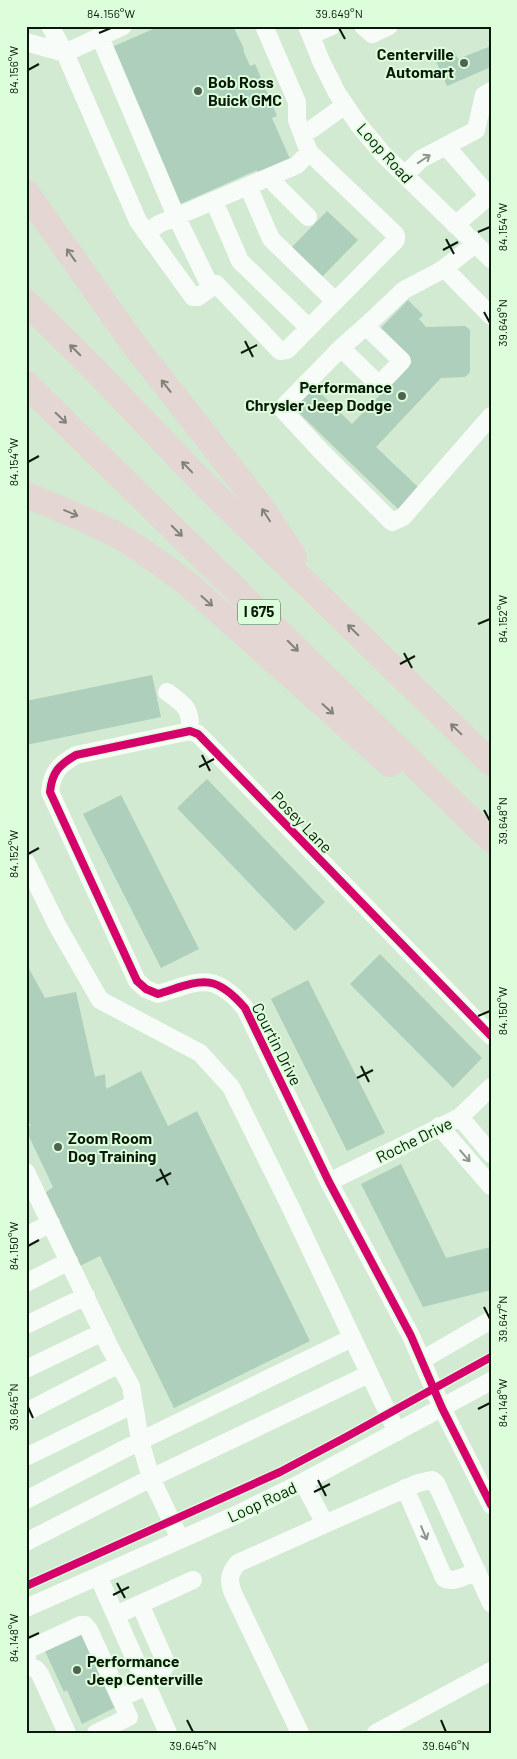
<svg xmlns="http://www.w3.org/2000/svg" width="517" height="1759" font-family="Barlow,sans-serif">
<rect width="100%" height="100%" fill="#d2e9d2"/>
<!-- building -->
<path fill="#aecfbb" d="M160,26h73l11,23 -1,1 7,16 5,-2 22,52 -5,2 18,41 -32,14 -1,-3 -79,35 -66,-158z
M491,46v21l-44,19 -4,-10 -3,1 -3,-8 2,-1 -4,-10 19,-8 4,9z
M327,211l31,29 -38,39 -30,-30z
M408,300l15,15 -4,4 7,8 39,-1 5,4v42l-5,5 -24,1 -65,69 44,42 -21,21 -107,-104 20,-21 40,39 60,-62 -33,-32z
M152,675l9,42 -135,28v-44z
M207,779l118,123 -30,29 -118,-123z
M121,795l78,154 -38,19 -78,-154z
M380,954l102,104 -29,30 -103,-104z
M26,963l19,35 31,-6 19,85 10,-3 1,15 35,-18 27,55 29,-15 113,230 -136,67 -74,-152 -20,10 -35,-73 8,-6 -27,-57v-2l5,-3 -5,-4z
M308,980l77,153 -38,18 -76,-152z
M401,1164l45,94 45,-11v43l-68,17 -62,-123z
M82,1632l36,74 -36,18 -15,-34 -3,2 -20,-43z"/>
<g fill="none" stroke-linecap="round" stroke-linejoin="round">
<!-- minor -->
<path stroke="#f8fcf8" stroke-width="18" d="M50,26l15,27 73,168 55,76h5l18,-13 64,67 7,-1 109,-110v-5l-87,-83 -12,-32v-18l-33,-76
M307,26l14,35 16,32 21,31 25,30 108,105
M363,26l9,8 17,-8
M311,35l21,-9
M100,37l76,179 35,72
M26,42l39,11 58,-27
M302,133l10,-4 33,-24
M446,146l43,50
M405,175l16,-16 55,-29 8,-35 7,-4
M272,176l4,9 32,32
M248,186l23,53 64,62
M214,201l26,60 69,67
M455,225l34,-29 2,1
M146,233l13,-9 138,-59 12,-13
M444,268l47,48
M369,323l-28,25 38,37 23,-24 -33,-32v-6l35,-33 38,-20 33,-26
M341,348l-54,55 -5,6 38,41 72,72 11,-5 88,-101
M167,692c18,13 24,16 23,39
M26,862l32,65 42,73 100,53 31,34 58,117 108,228
M491,1036l-293,-302 -8,-3 -114,24c-17,10 -24,17 -26,37l87,189 9,8 12,5c42,-13 55,-23 87,14l84,174 82,154 31,72 49,97
M460,1117l31,37
M439,1126l52,60
M26,1172l84,176 21,38 9,55 11,37 29,61
M329,1182l131,-65 31,-30
M26,1236l25,-13
M26,1283l43,-22
M26,1325l60,-29
M422,1360l69,-40
M26,1369l77,-37
M26,1412l93,-48
M26,1457l108,-53
M303,1482l22,42 93,-41 14,-3 4,3 55,120
M405,1488l39,90c10,6 23,-3 33,-7
M26,1500l114,-59 212,-103
M26,1542l125,-64 218,-104
M98,1576l70,157
M140,1604l26,59c-2,11 -12,13 -21,17
M26,1608l212,-94 65,-32 188,-101
M116,1615l77,-35
M27,1665v-11l4,-6 50,-23h4l4,5 31,68
M26,1666l10,3 4,5 27,59
M96,1733l33,-16 -9,-19 27,-12
M300,1733l-67,-140c-5,-12 -4,-20 5,-30l87,-39
M376,1733l115,-62"/>
<!-- highway -->
<path stroke="#e4d7d3" stroke-width="26" d="M26,192l106,150 129,165 33,50
M26,302l66,65 116,121 283,275
M26,384l465,456
M26,495c30,12 60,24 89,39 26,14 49,33 73,50l202,180"/>
<!-- cycleway casing -->
<g stroke="#dcfedb" stroke-width="11">
<path id="cycleway" d="M491,1036l-293,-302 -8,-3 -114,24c-17,10 -24,17 -26,37l87,189 9,8 12,5c42,-13 55,-23 87,14l84,174 82,154 31,72 49,97
M26,1586l254,-114 66,-35 145,-80"/>
</g>
<!-- cycleway -->
<use href="#cycleway" stroke="#d6006c" stroke-width="8"/>
</g>
<!-- one-way arrows -->
<defs><path id="oneway-shaft" d="M-6 0H5M1.5-3L5.5 0L1.5 3" fill="none" stroke-width="1.6" stroke-linecap="round" stroke-linejoin="round" transform="scale(1.25)"/></defs>
<g stroke="#8d968d">
<use href="#oneway-shaft" transform="translate(424 159) rotate(-34)"/>
<use href="#oneway-shaft" transform="translate(465 1156) rotate(49)"/>
<use href="#oneway-shaft" transform="translate(424 1533) rotate(67)"/>
</g>
<g stroke="#828279">
<use href="#oneway-shaft" transform="translate(71 255) rotate(-125)"/>
<use href="#oneway-shaft" transform="translate(75 350) rotate(-135)"/>
<use href="#oneway-shaft" transform="translate(166 386) rotate(-128)"/>
<use href="#oneway-shaft" transform="translate(61 418) rotate(44)"/>
<use href="#oneway-shaft" transform="translate(187 467) rotate(-134)"/>
<use href="#oneway-shaft" transform="translate(71 513) rotate(23)"/>
<use href="#oneway-shaft" transform="translate(266 515) rotate(-123)"/>
<use href="#oneway-shaft" transform="translate(177 531) rotate(45)"/>
<use href="#oneway-shaft" transform="translate(207 601) rotate(42)"/>
<use href="#oneway-shaft" transform="translate(353 630) rotate(-136)"/>
<use href="#oneway-shaft" transform="translate(293 646) rotate(45)"/>
<use href="#oneway-shaft" transform="translate(328 709) rotate(42)"/>
<use href="#oneway-shaft" transform="translate(456 729) rotate(-136)"/>
</g>
<!-- ticks -->
<path fill="none" stroke="#0a190a" stroke-width="2" d="M339,28l6,11M99,33l12,-5M28,70l11,-6M478,232l12,-5M446,239l8,15M443,250l15,-8M484,312l6,11M245,341l8,16M241,353l16,-8M28,462l11,-6M478,624l12,-5M404,653l8,15M400,664l15,-8M202,755l8,16M199,767l15,-8M484,810l6,11M28,854l11,-6M478,1016l12,-5M361,1066l8,16M357,1078l16,-8M160,1169l8,16M156,1181l15,-8M28,1246l11,-6M484,1307l6,12M28,1407l5,11M478,1409l12,-6M318,1480l8,16M314,1492l16,-8M117,1583l8,15M113,1595l16,-8M28,1638l11,-5M187,1720l6,12M441,1720l5,12"/>
<!-- markers -->
<g fill="#506250" stroke="#dcfedb" stroke-width="2">
<circle cx="464" cy="63" r="5"/>
<circle cx="198" cy="91" r="5"/>
<circle cx="402" cy="396" r="5"/>
<circle cx="58" cy="1147" r="5"/>
<circle cx="77" cy="1670" r="5"/>
</g>
<g text-anchor="middle" stroke-width="4" stroke-linejoin="round" paint-order="stroke">
<!-- shield labels -->
<rect fill="#dcfedb" stroke="#495e49" stroke-width="1" x="238" y="599.5" width="42" height="25" rx="4"/>
<g font-size="15" font-weight="bold" fill="#0a190a">
<text x="259" y="617">I 675</text>
</g>
<!-- poi labels -->
<g font-size="16" font-weight="bold" fill="#0a190a" stroke="#dcfedb" text-anchor="start">
<text x="454" y="60" text-anchor="end">Centerville<tspan x="454" dy="18">Automart</tspan></text>
<text x="208" y="88">Bob Ross<tspan x="208" dy="18">Buick GMC</tspan></text>
<text x="392" y="393" text-anchor="end">Performance<tspan x="392" dy="18">Chrysler Jeep Dodge</tspan></text>
<text x="68" y="1144">Zoom Room<tspan x="68" dy="18">Dog Training</tspan></text>
<text x="87" y="1667">Performance<tspan x="87" dy="18">Jeep Centerville</tspan></text>
</g>
<!-- street labels -->
<g font-size="16" fill="#0a190a" stroke="#dcfedb">
<text transform="translate(385 153) rotate(48)" y="6">Loop Road</text>
<text transform="translate(302 822) rotate(46)" y="6">Posey Lane</text>
<text transform="translate(277 1044) rotate(63)" y="6">Courtin Drive</text>
<text transform="translate(414 1140) rotate(-26)" y="6">Roche Drive</text>
<text transform="translate(262 1502) rotate(-25)" y="6">Loop Road</text>
</g>
</g>
<!-- border -->
<rect width="517" height="1759" fill="none" stroke="#dcfedb" stroke-width="55"/>
<rect x="28" y="28" width="462" height="1704" fill="none" stroke="#0a190a" stroke-width="2"/>
<g font-size="12" text-anchor="middle" fill="#0a190a">
<text x="111" y="18">84.156°W</text>
<text x="339" y="18">39.649°N</text>
<text transform="translate(14 70) rotate(-90)" y="4">84.156°W</text>
<text transform="translate(503 227) rotate(-90)" y="4">84.154°W</text>
<text transform="translate(503 323) rotate(-90)" y="4">39.649°N</text>
<text transform="translate(14 462) rotate(-90)" y="4">84.154°W</text>
<text transform="translate(503 619) rotate(-90)" y="4">84.152°W</text>
<text transform="translate(503 821) rotate(-90)" y="4">39.648°N</text>
<text transform="translate(14 854) rotate(-90)" y="4">84.152°W</text>
<text transform="translate(503 1011) rotate(-90)" y="4">84.150°W</text>
<text transform="translate(14 1246) rotate(-90)" y="4">84.150°W</text>
<text transform="translate(503 1319) rotate(-90)" y="4">39.647°N</text>
<text transform="translate(503 1403) rotate(-90)" y="4">84.148°W</text>
<text transform="translate(14 1407) rotate(-90)" y="4">39.645°N</text>
<text transform="translate(14 1638) rotate(-90)" y="4">84.148°W</text>
<text x="193" y="1750">39.645°N</text>
<text x="446" y="1750">39.646°N</text>
</g>
</svg>
